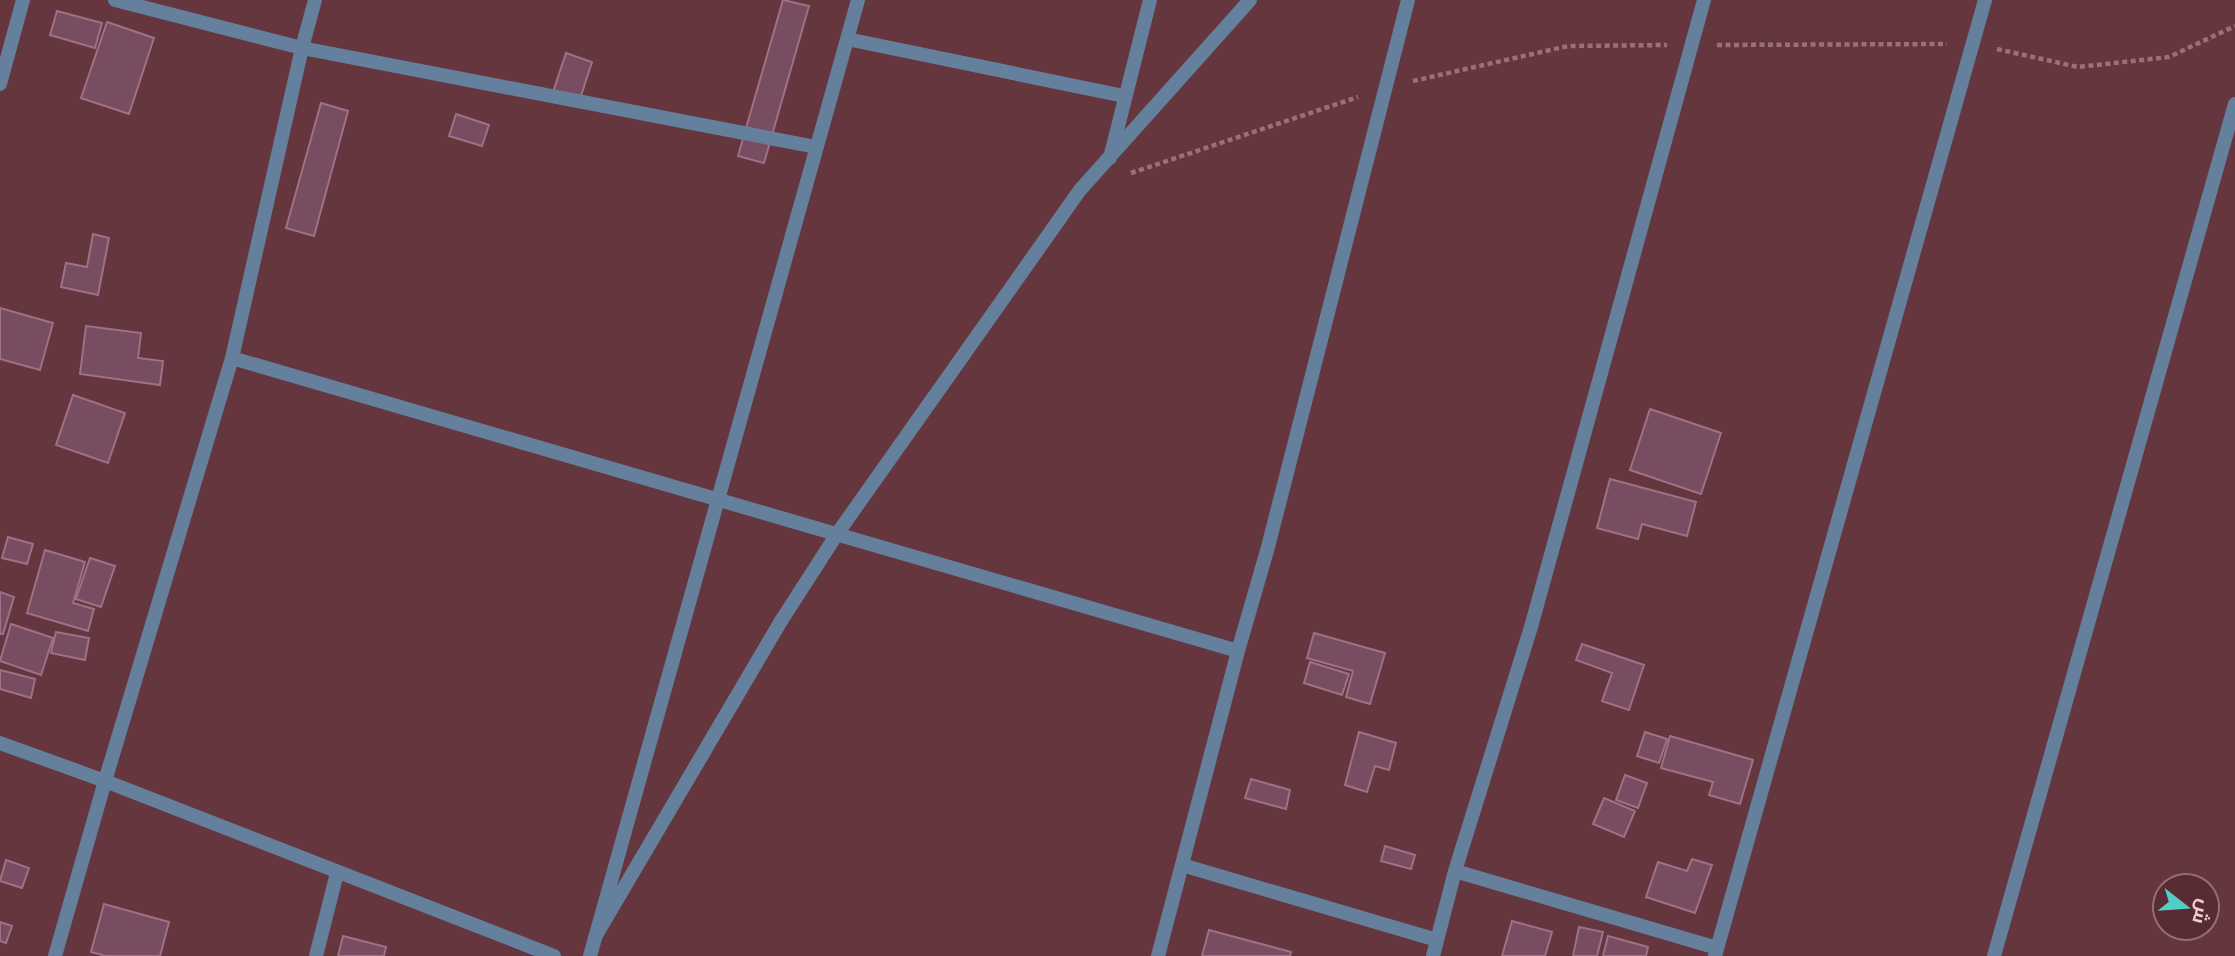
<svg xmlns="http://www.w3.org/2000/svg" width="2235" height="956" font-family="Georgia,Cairo,serif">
<rect width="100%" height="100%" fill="#65363e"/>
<!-- building -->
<path fill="#784c61" stroke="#a07086" stroke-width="2" d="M783,0l26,6 -45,157 -26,-7z
M57,11l45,12 -7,25 -45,-13z
M107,22l47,16 -25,76 -48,-16z
M566,53l26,9 -13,40 -26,-10z
M321,103l27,8 -34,125 -28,-8z
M456,114l33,11 -7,21 -33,-10z
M93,234l16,4 -11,57 -37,-8 5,-24 21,4z
M0,308l53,15 -13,47 -40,-11z
M86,326l55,7 -3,25 25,3 -3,24 -80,-11z
M73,395l52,18 -17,50 -52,-18z
M1650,409l71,24 -20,61 -71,-24z
M1610,479l86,23 -9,34 -45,-12 -4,15 -41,-11z
M8,537l25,7 -6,20 -25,-6z
M45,550l40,12 -12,41 21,6 -6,22 -61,-18z
M90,558l25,8 -14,41 -25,-8z
M0,592l14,5 -11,37h-3z
M11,624l42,14 -12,37 -41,-14z
M56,632l33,6 -4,22 -34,-7z
M1314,633l71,20 -15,51 -24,-7 7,-26 -46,-13z
M1582,644l62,21 -15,45 -27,-9 10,-28 -36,-13z
M1310,662l39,12 -7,21 -38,-12z
M0,670l35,9 -4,19 -31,-9z
M1359,732l37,11 -7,27 -14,-4 -8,26 -22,-7z
M1645,732l22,7 -8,24 -22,-7z
M1670,736l83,24 -13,44 -31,-9 4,-13 -52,-14z
M1625,775l22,8 -9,25 -22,-8z
M1251,779l39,11 -4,19 -41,-11z
M1604,798l31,13 -11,26 -31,-13z
M1385,846l30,9 -4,14 -30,-8z
M1692,859l20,6 -17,48 -49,-16 12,-35 29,9z
M6,860l23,8 -7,20 -22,-7z
M104,904l65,18 -9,34h-54l-15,-4z
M1512,921l40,11 -7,24h-43z
M0,922l12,4 -6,17 -6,-2z
M1579,927l24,5 -6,24h-24z
M1209,930l82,22 -1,4h-88z
M343,936l43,11 -2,9h-46z
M1608,936l40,11 -2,9h-43z"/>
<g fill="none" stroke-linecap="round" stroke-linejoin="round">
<!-- path -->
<path stroke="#9a7178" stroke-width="4.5" stroke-dasharray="5 3.5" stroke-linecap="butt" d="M1717,45l230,-1
M1997,49l81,18 91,-10 66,-31
M1413,81l155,-35 99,-1
M1131,173l227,-76"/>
<!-- street -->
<path stroke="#64809c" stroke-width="14" d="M115,0l187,48 514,99
M847,39l277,57
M0,84l23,-84
M1110,158l40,-158
M232,358l1006,293
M0,743l105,38 449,175
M1182,865l255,75
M1455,871l262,77
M595,937l186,-316 56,-87 243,-344 170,-190
M55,956l50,-175 127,-423 70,-310 13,-48
M316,956l21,-83
M590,956l268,-956
M1158,956l80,-305 30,-104 140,-547
M1433,956l22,-85 76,-244 173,-627
M1715,956l270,-956
M1994,956l241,-852"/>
</g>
<!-- north arrow -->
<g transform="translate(2186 907) rotate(107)"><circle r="33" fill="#592c34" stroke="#956e74" stroke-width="2"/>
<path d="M0-5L12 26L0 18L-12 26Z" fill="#54cdc6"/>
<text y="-10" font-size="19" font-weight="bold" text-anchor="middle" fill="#eed0d4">ش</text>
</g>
</svg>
